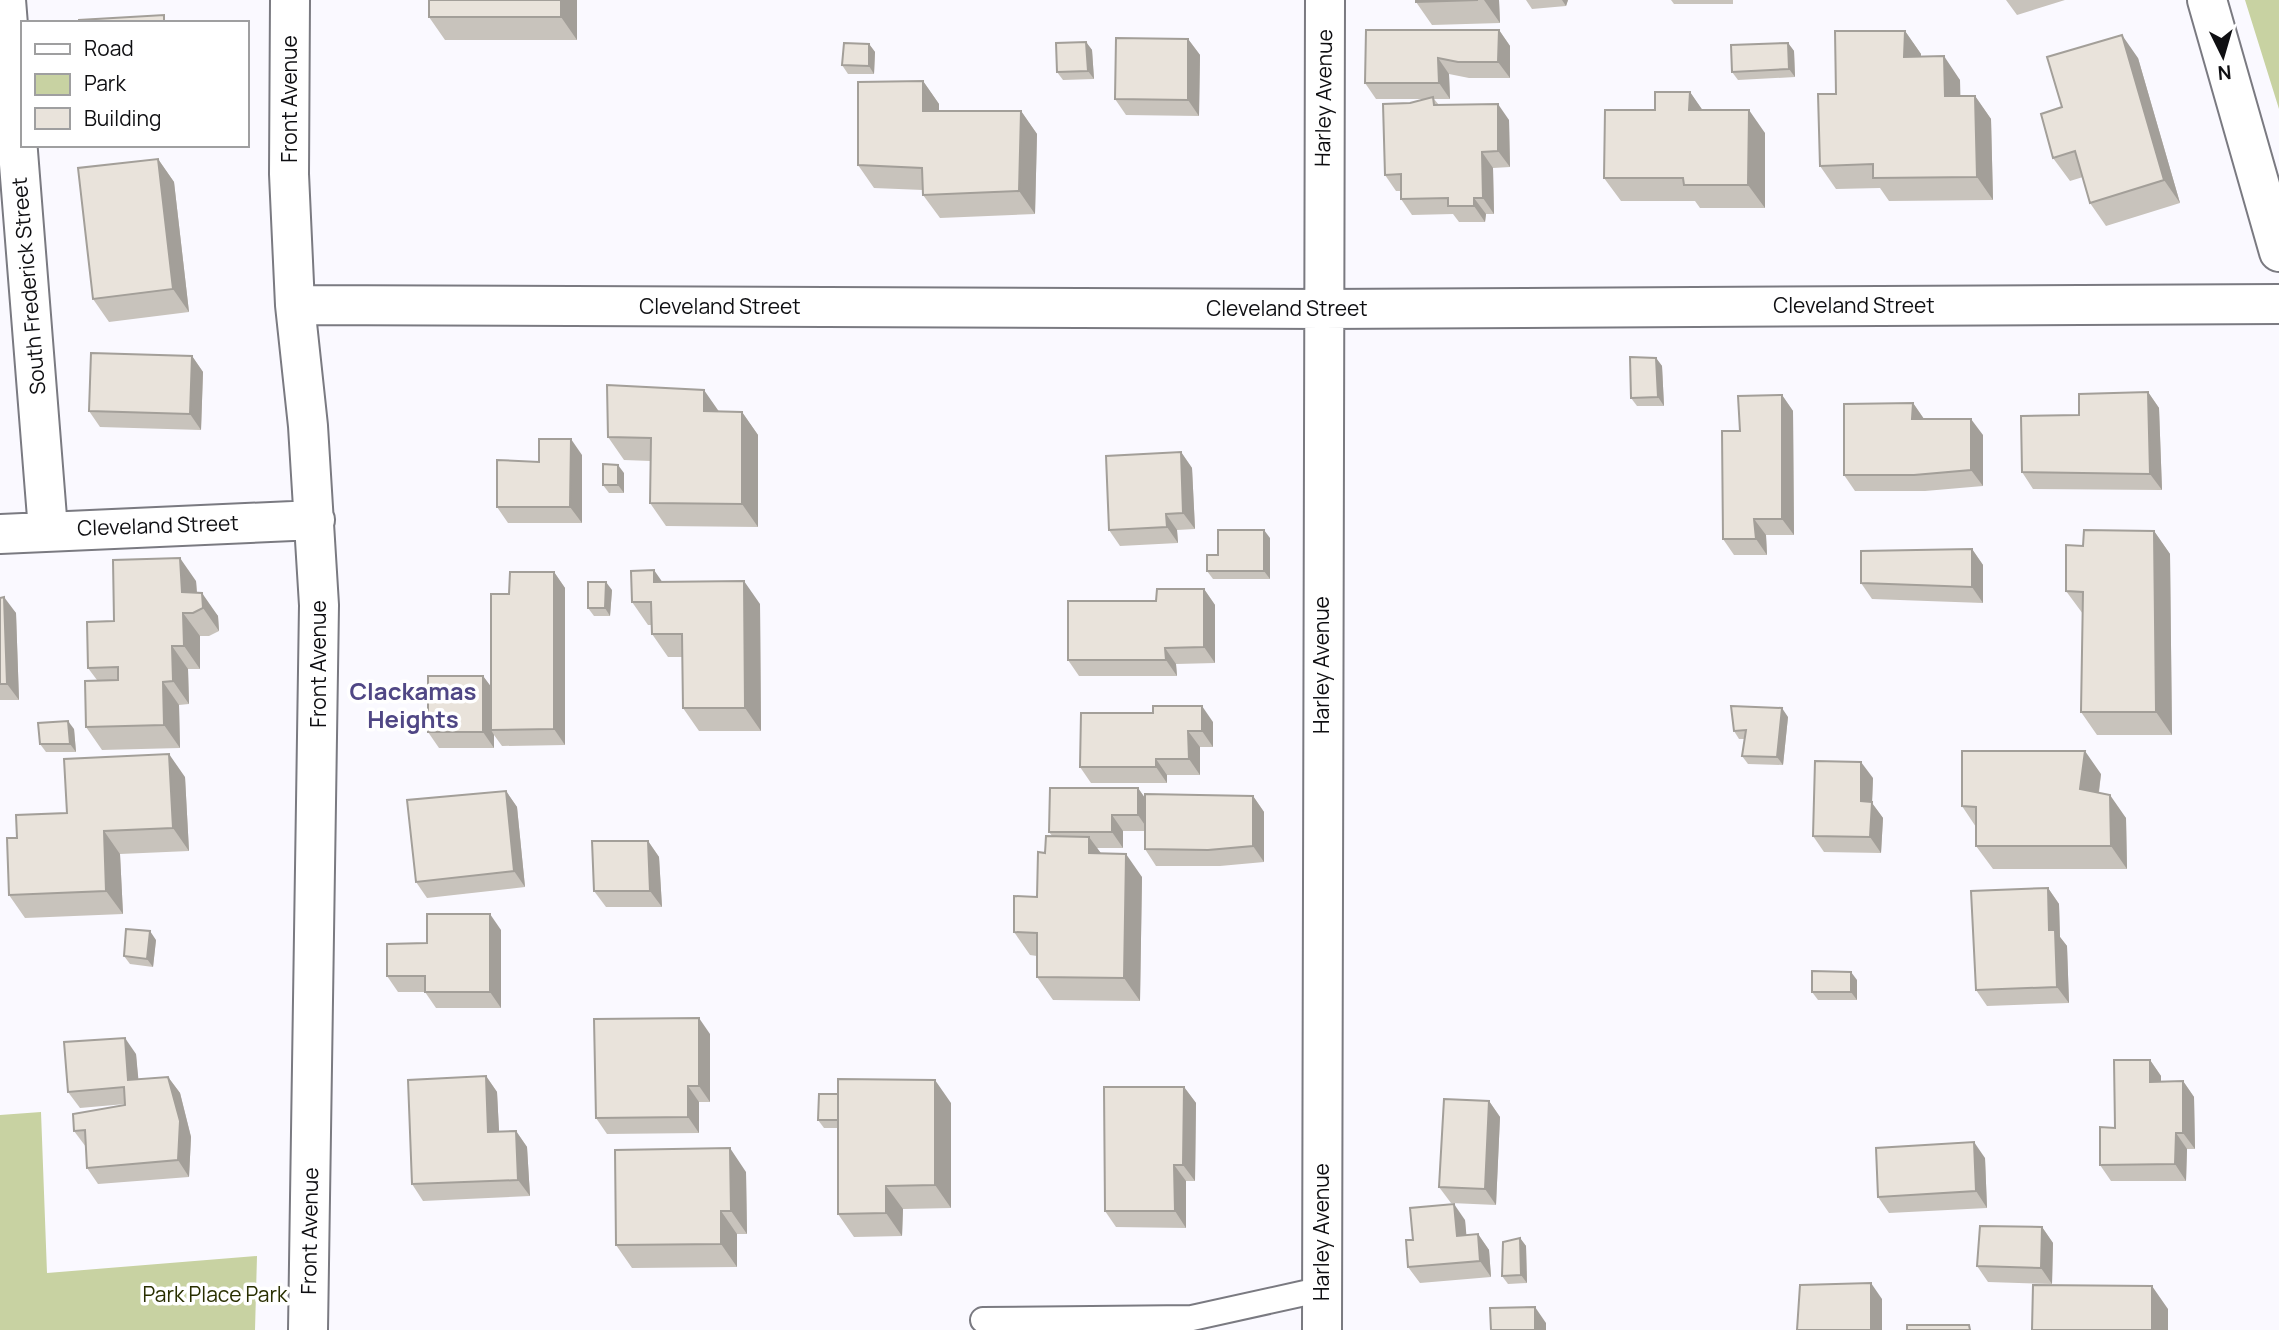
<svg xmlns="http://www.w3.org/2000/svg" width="2279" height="1330" font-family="Manrope,sans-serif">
<rect width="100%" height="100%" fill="#faf9ff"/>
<!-- green -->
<path fill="#c8d2a2" d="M2245,0h34v109z
M41,1112l6,161 210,-17 -2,74h-255v-215z"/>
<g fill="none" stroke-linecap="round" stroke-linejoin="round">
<!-- service casing -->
<g stroke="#7a7a81" stroke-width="28">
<path id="service" d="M983,1320l209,-2 131,-29"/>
</g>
<!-- minor casing -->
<g stroke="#7a7a81" stroke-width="42">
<path id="minor" d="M6,0l42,530
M290,0l-1,174 6,131 13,121 11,179 -11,725
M2207,0l72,252
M295,305l1027,4 957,-5
M0,534l315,-14
M1322,1330l3,-1330"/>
</g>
<!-- service -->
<use href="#service" stroke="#fff" stroke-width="24"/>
<!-- minor -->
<use href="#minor" stroke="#fff" stroke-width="38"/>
</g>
<!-- wall -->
<path fill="#c8c3bc" d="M577,0v40h-132l-16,-23z
M1416,0h83l1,23 -68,2 -16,-23z
M1526,0h42l-2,6 -34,3z
M1671,0h62v4h-59z
M2006,0h59l-48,15z
M1499,30l11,16v32h-41l-20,-4 1,25h-16l5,6 70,15 1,47 -17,1 1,46h-8l-1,8h-26l-6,-8 -41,1 -11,-16v-8h-5l-11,-16 43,-76h-52l-11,-16z
M1905,31l16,23v3l39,23v16h15l16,23 2,81 -104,1 -9,-13 -44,1 -16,-23 16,-72z
M1188,39l12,16 -1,61 -73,-1 -11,-16z
M1086,42l6,8 2,29 -31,1 -6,-8z
M1788,43l6,8 1,26 -57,3 -6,-8z
M869,44l6,8 -1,22h-26l-6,-9z
M2138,58l42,145 -74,23 -16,-23 -7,-26 -13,4 -17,-23 9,-51z
M923,81l16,23v7h82l16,23 -2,80 -95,4 -17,-23v-5l-49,-2 -16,-23z
M1690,92l12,18 63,23v75h-65l-5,-7h-74l-17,-23 51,-68z
M158,159l16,23 15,130 -80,10 -16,-23z
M192,356l11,16 -2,58 -101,-3 -11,-16z
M1656,358l6,8 2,40h-27l-6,-8z
M2148,392l11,16 3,82 -129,-1 -11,-17z
M1782,395l11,16 1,124h-28l1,20h-33l-11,-16 17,-108z
M1913,403l11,16 59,16v51l-58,5h-70l-11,-16z
M719,411l23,1 16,23v92l-92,-1 -16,-23 1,-42 -27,-1 -16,-23z
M1181,452l11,16 3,61 -18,1 1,13 -58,3 -11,-16z
M582,455v68h-74l-11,-16 42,-45z
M624,473v20h-15l-6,-8z
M2154,531l16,23 2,181h-75l-16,-23 2,-98 -17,-23 17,-45z
M1270,538v41h-57l-6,-8 11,-16z
M1972,549l11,16v38l-111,-4 -11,-16z
M554,572l11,16v157l-63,1 -8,-11v13h-55l-11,-16 55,-56 8,11 18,-93z
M196,581l1,11 21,24 1,15 -10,5h-9v33h-12l1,35 -10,1 1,43 -78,2 -16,-23 11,-47 -9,-12 26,-47z
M662,582l98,22 1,127h-62l-16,-23 -1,-51h-14l-16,-23v-9h-4l-16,-23z
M1204,589l11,16v58l-39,1 1,12h-98l-11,-16 88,-59z
M612,590l-2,26h-16l-6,-8z
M0,598l16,15 3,87h-19z
M1788,717l-5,48 -35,-1 -6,-8 3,-17h-6l-5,-8z
M1213,722v25h-13v28h-33v8h-76l-11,-16z
M74,729l2,23h-30l-6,-8z
M2101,774l-2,19 27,25 1,51h-134l-17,-23v-19l-14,-21z
M185,777l4,74 -69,3 3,60 -98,4 -16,-23 8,-57 50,-25z
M1873,778l-1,25 11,15 -2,35 -57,-1 -11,-16z
M1138,788l7,10 108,-2 11,16v50l-44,4h-64l-11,-17v-18h-22v17h-26l4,6 41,23 -2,124 -87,-1 -16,-23v-21l-7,-1 -16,-23 23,-35 8,-44 8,-16 -4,-5z
M506,791l11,16 8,80 -98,11 -11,-16z
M648,841l11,16 3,50h-56l-12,-16z
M2048,888l11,16 1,33 7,9 2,57 -82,3 -11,-16z
M501,930v78h-65l-11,-16h-27l-11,-16z
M156,940l-3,27 -23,-3 -6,-8z
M1857,980v20h-39l-6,-8z
M710,1034v68h-11v31l-92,1 -11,-16z
M136,1054l2,25 30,-2 12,16 11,44 -2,40 -91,7 -11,-16 -1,-21 -12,-16 51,-27 -45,4 -12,-16z
M2150,1060l11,16v6l22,-1 11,16 1,52h-8l-1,32h-75l-11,-16 15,-37z
M486,1076l11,16 2,40 17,-1 11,16 3,49 -107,5 -11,-17z
M1184,1087l12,16 -1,78h-9v47l-70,-1 -11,-16z
M1489,1101l11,16 -4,88 -45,-2 -12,-16z
M951,1103v105l-48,1 -1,27 -48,1 -16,-23v-86h-14l-6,-8z
M1985,1158l2,50 -98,5 -11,-16z
M746,1172l1,62h-10v33l-105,1 -16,-23z
M1465,1220l1,15 12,-1 11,16 2,27 -71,6 -12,-16 5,-27z
M2042,1227l11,16 -1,41 -64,-2 -11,-16z
M1520,1238l6,8 1,37 -19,1 -6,-8z"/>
<!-- shaded-wall -->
<path fill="#a39f99" d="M561,0h16v40l-16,-23z
M1484,0h15l1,23z
M1562,0h6l-2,6z
M1499,30l11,16v32l-12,-16z
M1905,31l16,23 -1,26 -16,-23z
M2122,35l16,23 42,145 -16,-23z
M1188,39l12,16 -1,61 -11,-16z
M1086,42l6,8 2,29 -6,-8z
M1788,43l6,8 1,26 -6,-8z
M869,44l6,8 -1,22 -5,-8z
M1944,56l16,24 1,39 -16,-23z
M1438,58l11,16 1,25 -11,-16z
M923,81l16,23v30l-16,-23z
M1690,92l16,23 -17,-5z
M1975,96l16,23 2,81 -16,-23z
M1498,104l11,16 1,47 -12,-16z
M1749,110l16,23v75l-17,-23z
M1021,111l16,23 -2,80 -16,-23z
M1482,152l11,16 1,46 -11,-16z
M158,159l16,23 15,130 -16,-23z
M1474,198l12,16 -1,8 -11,-16z
M192,356l11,16 -2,58 -11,-16z
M1656,358l6,8 2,40 -6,-9z
M704,390l16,23 -16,-2z
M2148,392l11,16 3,82 -12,-16z
M1782,395l11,16 1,124 -12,-16z
M1913,403l11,16h-12z
M742,412l16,23v92l-16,-23z
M1971,419l12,16v51l-12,-16z
M571,439l11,16v68l-12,-16z
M1181,452l11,16 3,61 -12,-16z
M618,465l6,8v20l-6,-8z
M1166,514l11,16 1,13 -11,-16z
M1754,519l12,16 1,20 -11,-16z
M1264,530l6,8v41l-6,-8z
M2154,531l16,23 2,181 -16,-23z
M1972,549l11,16v38l-11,-16z
M180,558l16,23 2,29 -16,-18z
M654,570l16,23 -16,-11z
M554,572l11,16v157l-11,-16z
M744,581l16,23 1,127 -16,-23z
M606,582l6,8 -2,26 -5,-8z
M1204,589l11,16v58l-11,-16z
M202,593l16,23 1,15 -16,-23z
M4,597l12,16 3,87 -12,-16z
M183,613l17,23v33l-16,-23z
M172,646l16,23 1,35 -16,-23z
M1165,648l11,16 1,12 -11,-16z
M483,676l12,16 -4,38 3,5v13l-11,-16z
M163,682l16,23 1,43 -16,-23z
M1202,706l11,16v25l-11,-16z
M1782,708l6,9 -5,48 -6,-8z
M68,721l6,8 2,23 -6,-8z
M1188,731l12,16v28l-11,-16z
M2085,751l16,23 -5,38 -16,-23z
M169,754l16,23 4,74 -16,-23z
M1156,759l11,16v8l-11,-16z
M1861,762l12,16 -1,25 11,15 -2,35 -11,-16 -9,-36z
M1138,788l11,16v27l-11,-16z
M506,791l11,16 8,80 -11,-16z
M2110,795l16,23 1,51 -16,-23z
M1253,796l11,16v50l-11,-16z
M1112,815l11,16v17l-11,-16z
M104,831l16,23 3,60 -17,-23z
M1089,837l17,23 -17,-7z
M648,841l11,16 3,50 -12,-16z
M1126,854l16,23 -2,124 -16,-23z
M2048,888l11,16 1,33 7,9 2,57 -12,-16 -8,-57z
M490,914l11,16v78l-11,-16z
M150,931l6,9 -3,27 -6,-8z
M1851,972l6,8v20l-6,-8z
M699,1018l11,16v68l-11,-16z
M125,1038l11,16 4,42 -12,-16z
M2150,1060l11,16v22l-11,-16z
M486,1076l11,16 3,57 -12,-17z
M168,1077l12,16 11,44 -2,40 -11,-17z
M935,1080l16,23v105l-16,-23z
M2183,1081l11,16 1,52 -12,-16z
M688,1086l11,16v31l-11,-16z
M1184,1087l12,16 -1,78 -12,-16z
M1489,1101l11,16 -4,88 -11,-16z
M516,1131l11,16 3,49 -12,-16z
M2176,1133l11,16 -1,32 -11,-17z
M1974,1142l11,16 2,50 -11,-17z
M730,1148l16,24 1,62 -16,-23z
M1174,1165l12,16v47l-11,-17z
M886,1186l17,23 -1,27 -16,-23z
M1454,1204l11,16 3,32 -11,-16z
M721,1211l16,23v33l-16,-23z
M2042,1227l11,16 -1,41 -11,-16z
M1478,1234l11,16 2,27 -11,-16z
M1520,1238l6,8 1,37 -6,-8z
M1871,1283l11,16v31h-11z
M2152,1286l16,23v21h-16z
M1535,1307l11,16v7h-11z"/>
<!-- building -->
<path fill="#e9e3db" stroke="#a39f99" stroke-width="2" d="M429,0h132v17h-132z
M1416,0h62l-62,2z
M164,15v8h-85v-3z
M1366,30h133l-1,32h-40l-20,-4 1,25h-74z
M1835,31h70l-1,26 40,-1 1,40h30l2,81 -104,1v-14l-53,2 -2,-72h18z
M2122,35l42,145 -74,23 -15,-52 -22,7 -12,-44 21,-7 -15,-50z
M1116,38l72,1v61l-73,-1z
M1086,42l2,29 -31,1 -1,-29z
M844,43l25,1v22l-27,-1z
M1788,43l1,26 -57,3 -1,-27z
M923,81v30h98l-2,80 -96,4 -1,-27 -64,-3v-83z
M1655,92h35l-1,18h60l-1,75h-64l-1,-7h-79l1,-68h50z
M1433,97l1,8 64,-1v47l-16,1 1,46h-9v8h-26v-8l-47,1v-25l-16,1 -2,-71 27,-1z
M158,159l15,130 -80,10 -15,-131z
M91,353l101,3 -2,58 -101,-3z
M1630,357l26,1 2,39 -27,1z
M607,385l97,5v21l38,1v92l-92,-1 1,-65 -43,-1z
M2148,392l2,82 -128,-2 -1,-56 58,-1v-21z
M1782,395v124h-28l2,20h-33l-1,-108h18l-2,-35z
M1913,403l-1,16h59v51l-57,5h-70v-71z
M539,439h32l-1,68h-73v-47l42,2z
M1181,452l2,61 -17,1 1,13 -58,3 -3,-74z
M603,464l15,1v20h-15z
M1218,530h46v41h-57v-16h11z
M2084,530l70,1 2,181h-75l2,-120 -17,-1v-46l17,1z
M1972,549v38l-111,-4v-32z
M180,558l2,34 20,1 1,15 -10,5h-10l1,33h-12l1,35 -10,1 1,43 -78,2 -1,-46 33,-1v-13l-30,1 -1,-46 27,-1 -1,-61z
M654,570v12l90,-1 1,127h-62l-1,-74h-30l-1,-32h-19l-1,-31z
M510,572h44v157l-63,1v-136h18z
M588,582h18l-1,26h-17z
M1157,589h47v58l-39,1 1,12h-98v-59h88z
M4,597l3,87h-7v-86z
M428,676h55v56h-55z
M1153,706h49v25h-14l1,28h-33v8h-76l1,-54h72z
M1731,706l51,2 -5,49 -35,-1 4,-26 -12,1z
M68,721l2,23h-30l-2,-21z
M1962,751h123l-5,38 30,6 1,51h-135v-39l-14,-1z
M169,754l4,74 -69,3 2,60 -97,4 -2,-57h10l-1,-23 51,-2 -3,-54z
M1815,761l46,1v39l11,1 -2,35 -57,-1z
M1050,788h88v27h-26v17h-63z
M506,791l8,80 -98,11 -9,-82z
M1145,794l108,2v50l-45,4 -63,-1z
M1046,836l43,1v16l37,1 -2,124 -87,-1v-44l-23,-1v-36l23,1 1,-45 7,1z
M592,841h56l2,50h-56z
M2048,888l1,42h6l2,57 -81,3 -5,-99z
M427,914h63v78h-65v-16h-38v-32l40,-1z
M126,929l24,2 -3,28 -23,-3z
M1812,971l39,1v20h-39z
M699,1018v68h-11v31l-92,1 -2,-99z
M125,1038l3,42 40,-3 12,44 -2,39 -91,8 -2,-38 -11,1 -1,-17 52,-9 -1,-18 -56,5 -4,-50z
M2114,1060h36v22l33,-1v52h-7l-1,31 -75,1v-38l15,1z
M486,1076l2,56 28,-1 2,49 -106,4 -4,-104z
M838,1079l97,1v105l-49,1v27l-48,1z
M1104,1087h80l-1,78h-9l1,46h-70z
M819,1094h19v26h-20z
M1444,1099l45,2 -4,88 -46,-2z
M1974,1142l2,49 -98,6 -2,-49z
M730,1148l1,63h-10v33l-105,1 -1,-95z
M1454,1204l3,32 21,-2 2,27 -72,6 -2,-27h7l-3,-32z
M1980,1226l62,1 -1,41 -64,-2z
M1520,1238l1,37 -19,1 1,-34z
M1871,1283v47h-74l3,-45z
M2033,1285l119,1v44h-120z
M1535,1307v23h-44l-1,-22z
M1907,1325h62l1,5h-63z"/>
<g text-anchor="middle" stroke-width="7" stroke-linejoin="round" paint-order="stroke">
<!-- street labels -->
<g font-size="21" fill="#0f0f12" stroke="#fff">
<text transform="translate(1324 98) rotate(-89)" y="7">Harley Avenue</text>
<text transform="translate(290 99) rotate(-90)" y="7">Front Avenue</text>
<text transform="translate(29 286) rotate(-95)" y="7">South Frederick Street</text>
<text x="1854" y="313">Cleveland Street</text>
<text x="720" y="314">Cleveland Street</text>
<text x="1287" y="316">Cleveland Street</text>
<text transform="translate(158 526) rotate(-2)" y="7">Cleveland Street</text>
<text transform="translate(319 664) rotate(-90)" y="7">Front Avenue</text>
<text transform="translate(1322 665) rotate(-90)" y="7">Harley Avenue</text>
<text transform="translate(310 1231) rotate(-89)" y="7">Front Avenue</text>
<text transform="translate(1322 1232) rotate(-90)" y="7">Harley Avenue</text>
</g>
<!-- park labels -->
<g font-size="21" fill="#292f01" stroke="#fff">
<text x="215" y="1302">Park Place Park</text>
</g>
<!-- quarter labels -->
<g font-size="24" font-weight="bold" fill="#504785" stroke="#fff">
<text x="413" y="700">Clackamas<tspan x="413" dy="28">Heights</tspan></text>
</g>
</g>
<!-- legend -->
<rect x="21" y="21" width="228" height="126" fill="#ffffff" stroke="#9f9fa0" stroke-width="2"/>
<rect x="35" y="44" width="35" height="10" fill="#ffffff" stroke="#9f9fa0" stroke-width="2"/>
<text x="84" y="56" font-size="21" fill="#0f0f12">Road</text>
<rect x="35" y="74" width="35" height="21" fill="#c8d2a2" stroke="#9f9fa0" stroke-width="2"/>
<text x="84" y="91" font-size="21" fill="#0f0f12">Park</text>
<rect x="35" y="108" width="35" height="21" fill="#e9e3db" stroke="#9f9fa0" stroke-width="2"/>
<text x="84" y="126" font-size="21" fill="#0f0f12">Building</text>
<!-- north arrow -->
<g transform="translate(2223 56) rotate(175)" stroke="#ffffff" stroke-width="5" paint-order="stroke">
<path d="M0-5L12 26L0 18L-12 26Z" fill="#0f0f12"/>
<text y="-10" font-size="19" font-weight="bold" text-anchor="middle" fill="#0f0f12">N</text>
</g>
</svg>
